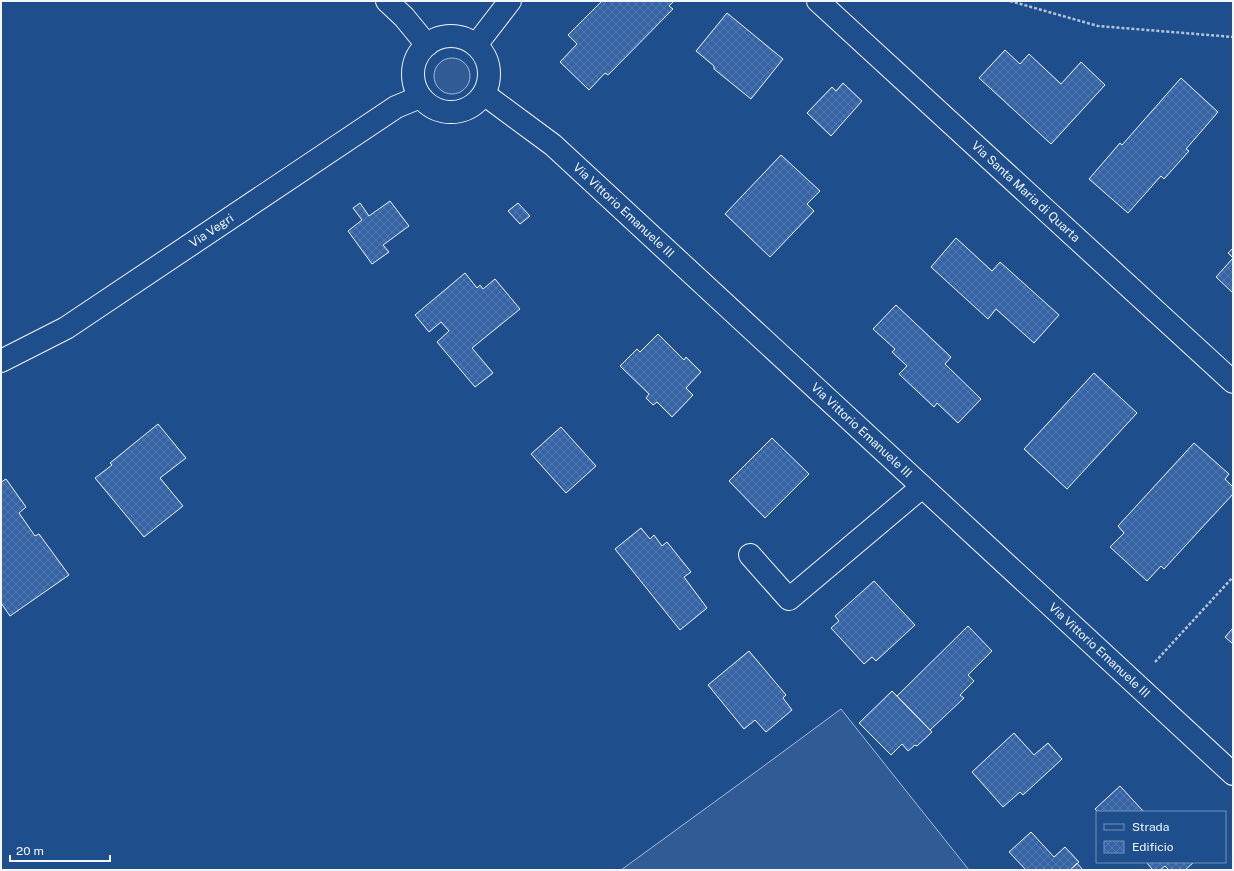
<svg xmlns="http://www.w3.org/2000/svg" width="1234" height="871" font-family="'Public Sans',sans-serif">
<defs>
<pattern id="building-cross-hatch" width="8" height="8" patternUnits="userSpaceOnUse"><rect width="8" height="8" fill="#3563a3"/><path d="M0 0l8 8M0 8l8-8" fill="none" stroke="#537ab1"/></pattern>
</defs>
<rect width="100%" height="100%" fill="#1f4e8c"/>
<!-- built -->
<path fill="#305b95" stroke="#a8bbd7" d="M434 76a18 18 0 1 1 36 0a18 18 0 1 1-36 0Z
M841,709l128,161h-348l136,-99z"/>
<!-- building -->
<path fill="url(#building-cross-hatch)" stroke="#f2f6ff" d="M602,1h72l-5,5 4,3 -65,66 -3,-2 -16,17 -29,-28 17,-18 -9,-9z
M727,13l56,46 -32,40 -37,-30v-3l-18,-15z
M1005,50l15,14 9,-10 32,30 20,-22 24,23 -54,59 -72,-66z
M1181,78l37,34 -32,37 3,2 -25,28 -3,-3 -33,37 -39,-34 31,-36 2,2z
M843,83l19,18 -31,35 -24,-23 25,-26 4,4z
M781,155l39,36 -13,13 7,7 -44,46 -45,-43z
M390,201l19,25 -26,19 6,7 -17,12 -24,-33 14,-11 -9,-12 7,-5 9,13z
M518,203l12,13 -10,8 -12,-13z
M956,238l36,33 8,-9 59,53 -25,28 -38,-34 -8,10 -57,-52z
M1233,248v45l-17,-16 17,-19 -5,-5z
M465,273l12,15 3,-3 3,4 12,-10 25,30 -48,39 21,25 -18,14 -38,-45 12,-11 -8,-9 -12,10 -14,-17z
M896,305l55,52 -6,7 36,35 -23,24 -21,-20 -3,4 -35,-33 8,-8 -15,-14 3,-3 -22,-20z
M658,334l26,26 2,-3 15,15 -15,16 7,7 -21,22 -15,-15 -4,3 -7,-7 3,-4 -29,-28 17,-17 3,3z
M1094,373l43,40 -70,76 -43,-40z
M158,424l28,34 -26,20 23,28 -39,31 -49,-59 17,-13 -2,-2z
M561,427l35,39 -30,27 -35,-39z
M772,438l37,36 -44,44 -36,-37z
M1194,443l35,31 -4,5 8,8v7l-69,75 -3,-3 -14,15 -37,-34 14,-14 -6,-7z
M6,479l20,28 -7,6 16,23 4,-2 30,41 -59,41 -9,-13v-121z
M641,528l9,11 4,-4 8,11 5,-4 24,30 -7,5 23,31 -27,22 -65,-81z
M874,581l41,44 -39,36 -4,-4 -8,7 -33,-36 8,-7 -4,-5z
M968,626l24,25 -24,24 6,6 -14,14 4,3 -34,32 -33,-34z
M1233,628v16l-8,-7z
M749,651l37,44 -3,3 9,12 -26,22 -11,-12 -11,9 -36,-44z
M892,691l40,41 -15,14 -2,-1 -7,6 -6,-7 -11,11 -32,-32z
M1014,733l20,22 14,-12 14,16 -39,36 -3,-3 -17,15 -31,-35z
M1120,786l24,26h-46l-3,-3z
M1031,832l23,25 11,-10 14,15 -9,8h-44l-17,-18z
M1146,862h48l-9,8h-16l-4,-4 -5,4h-7z
M1077,863l6,7h-13z"/>
<g fill="none" stroke-linecap="round" stroke-linejoin="round">
<!-- minor casing -->
<g stroke="#f2f6ff" stroke-width="24">
<g id="minor">
<path d="M387,1l17,16 23,28"/>
<path id="s1" d="M818,1l415,381"/>
<circle cx="451" cy="74" r="38"/>
<path d="M476,45l34,-44"/>
<path id="s2" d="M484,94l69,51 680,629"/>
<path id="s3" d="M1,361l65,-33 330,-221 24,-10"/>
<path d="M750,555l39,44 133,-112"/>
</g>
</g>
<!-- path -->
<path stroke="#b3c4dc" stroke-width="2.5" stroke-dasharray="3 2" stroke-linecap="butt" d="M1010,1l88,25 135,11
M1155,662l78,-85"/>
<!-- minor -->
<use href="#minor" stroke="#1f4e8c" stroke-width="22"/>
</g>
<g text-anchor="middle" stroke-width="3" stroke-linejoin="round" paint-order="stroke">
<!-- street labels -->
<g font-size="12" fill="#f2f6ff" stroke="#1f4e8c">
<text dy="4" stroke="none"><textPath href="#s1" startOffset="282">Via Santa Maria di Quarta</textPath></text>
<text dy="4" stroke="none"><textPath href="#s2" startOffset="182">Via Vittorio Emanuele III</textPath></text>
<text dy="4" stroke="none"><textPath href="#s3" startOffset="248">Via Vegri</textPath></text>
<text dy="4" stroke="none"><textPath href="#s2" startOffset="506">Via Vittorio Emanuele III</textPath></text>
<text dy="4" stroke="none"><textPath href="#s2" startOffset="830">Via Vittorio Emanuele III</textPath></text>
</g>
</g>
<!-- border -->
<rect width="1234" height="871" fill="none" stroke="#f2f6ff" stroke-width="4"/>
<!-- legend -->
<rect x="1096" y="811" width="130" height="52" fill="#1f4e8c" stroke="#7391ba"/>
<rect x="1104" y="824" width="20" height="6" fill="#1f4e8c" stroke="#7391ba"/>
<text x="1132" y="831" font-size="12" fill="#f2f6ff">Strada</text>
<rect x="1104" y="841" width="20" height="12" fill="url(#building-cross-hatch)" stroke="#7391ba"/>
<text x="1132" y="851" font-size="12" fill="#f2f6ff">Edificio</text>
<!-- scale -->
<path d="M10 855v6h100v-6" fill="none" stroke="#f2f6ff" stroke-width="2"/>
<text x="16" y="855" font-size="12" fill="#f2f6ff" stroke="#1f4e8c" stroke-width="3" paint-order="stroke">20 m</text>
</svg>
